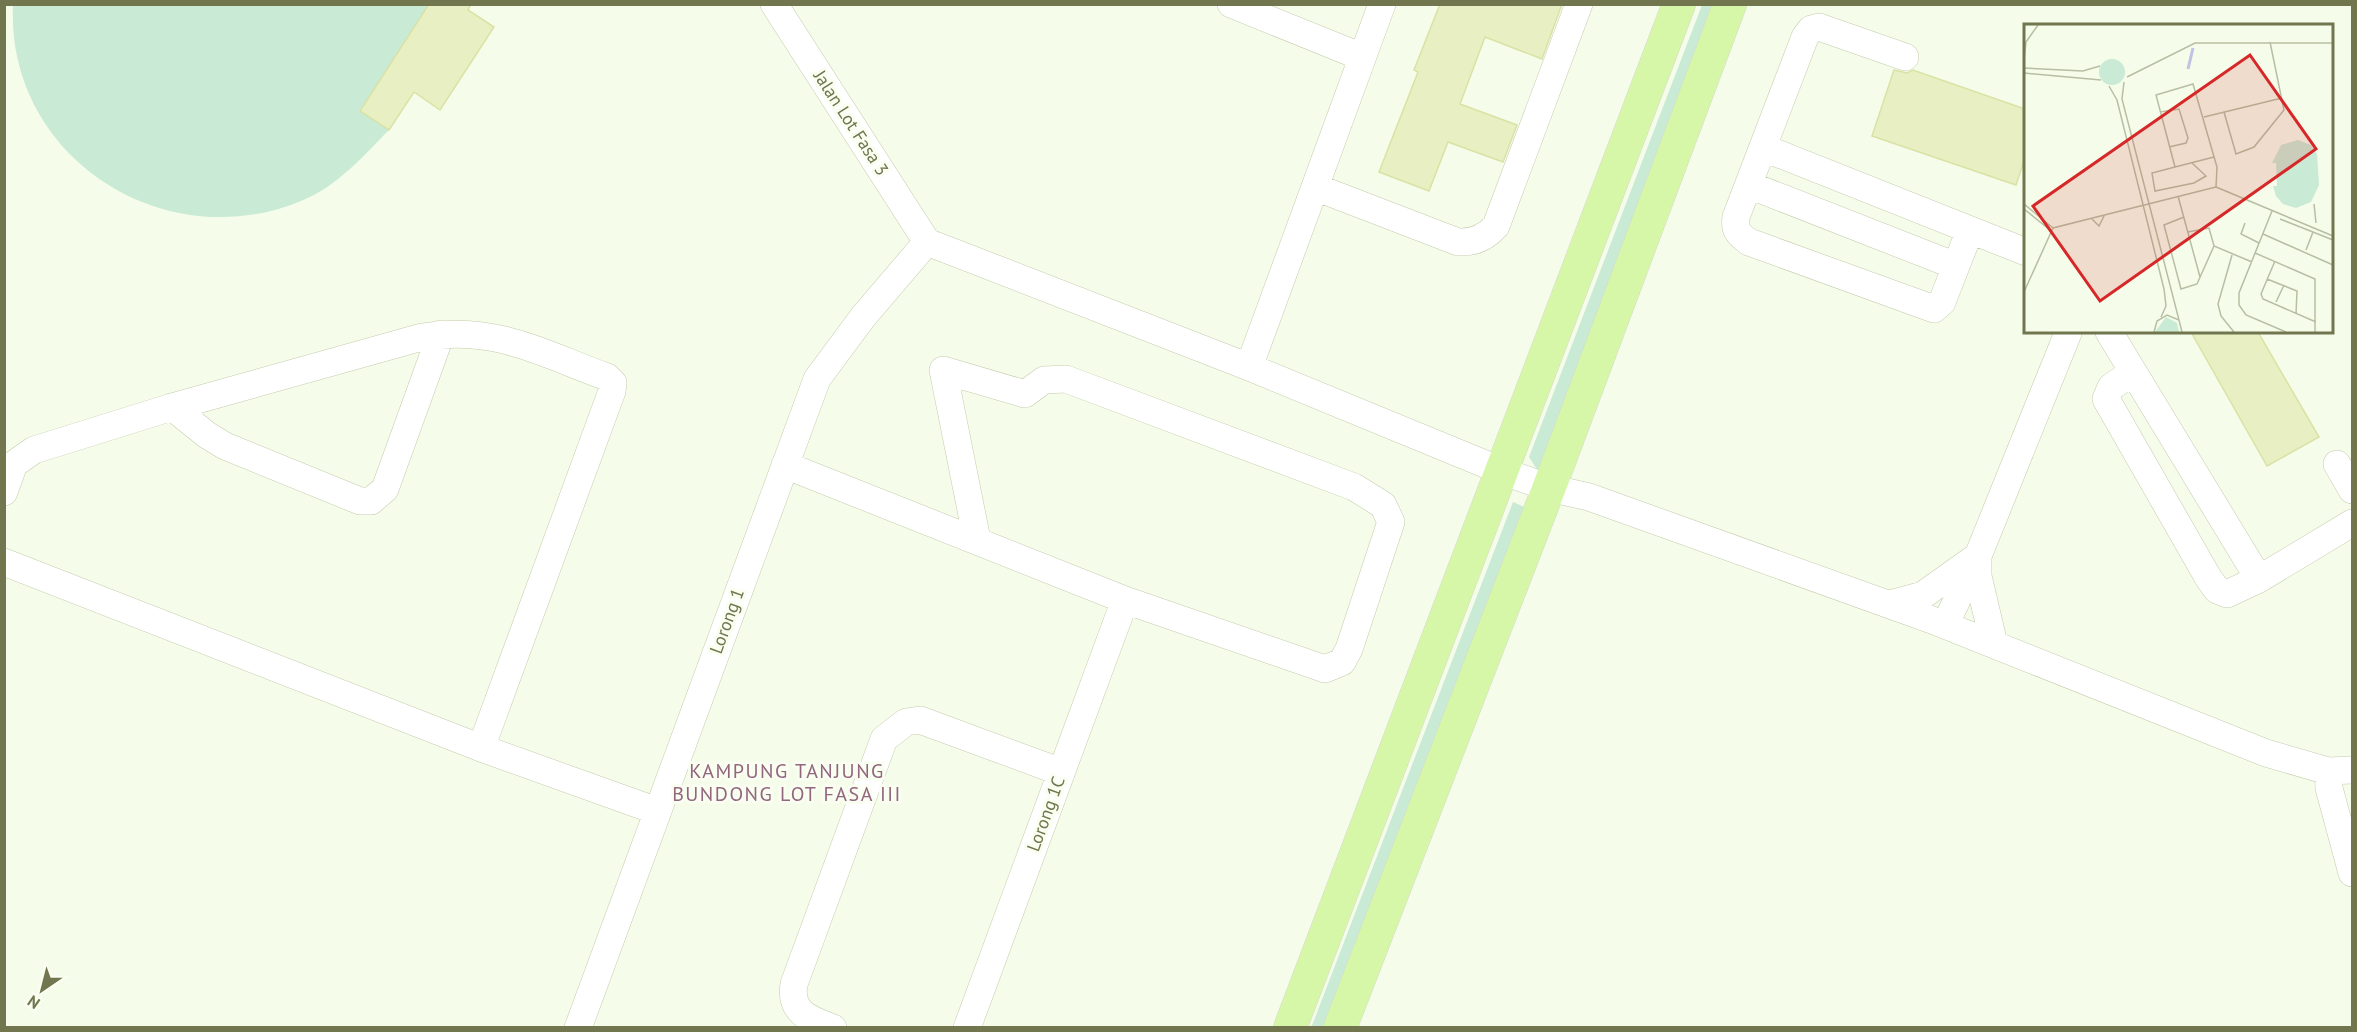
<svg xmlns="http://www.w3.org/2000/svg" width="2357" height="1032" font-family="'PT Sans',sans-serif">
<rect width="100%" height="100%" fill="#f5fcea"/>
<!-- green -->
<path fill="#c9ead5" d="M13,5h416l-69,105 29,20c-27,27 -51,56 -88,71 -137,57 -295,-44 -288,-196z
M1702,5h26l-183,477 -16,-25z
M1513,502l20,9 -197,516 -25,1z"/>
<!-- building -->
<path fill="#e8f0c3" stroke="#d9e2a4" stroke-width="1.5" d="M429,4h42l-3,6 26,17 -54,83 -26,-18 -25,38 -29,-19z
M1440,4h122l-20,55 -57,-22 -25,67 57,21 -14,37 -55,-20 -19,49 -50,-19 39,-100 -4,-2z
M1894,70l13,3 6,-3 112,39v49l-9,27 -144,-49z
M2191,332h67l61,105 -52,29z"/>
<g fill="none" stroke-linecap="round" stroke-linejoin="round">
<!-- minor casing -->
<g stroke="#c5ccad" stroke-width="28">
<path id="minor" d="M774,4l153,238
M1231,4l131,53
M1905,57l-86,-30 -8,2 -6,8 -69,180c-2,13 2,17 13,25l185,67 8,-7 28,-72
M1764,148l262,104
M1749,185l207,81
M1315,187l143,55c15,1 28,-5 38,-16l83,-222
M927,242l322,125 253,104 47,17 40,9 343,123 334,133 62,18 24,-1
M2109,332l150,247 93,-56
M1249,367l133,-363
M2133,372l-22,15 -5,12 103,180 8,11 10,4 32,-15
M172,407l35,28 18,11 135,55h11l14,-12 56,-155
M2337,464l15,26
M785,465l340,135 200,69 17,-7 7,-13 42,-127 -8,-17 -29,-18 -288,-108 -22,1 -19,14 -82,-24 34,170
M4,492l10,-28 20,-14 138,-43 250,-70c73,-12 119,16 185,40l6,6 -1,8 -131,357
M1978,557v19l16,68
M4,562l477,186 176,63
M1890,604l33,-9 52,-37
M1945,625l33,-69 90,-223
M2328,771l1,17 23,85
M578,1028l239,-649 46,-62 64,-75
M833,1028c-23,-9 -44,-15 -39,-44l90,-245 22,-17 14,-2 141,52
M967,1028l158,-428"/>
</g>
<!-- major casing -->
<g stroke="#d7d9cd" stroke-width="34">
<path id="major" d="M1290,1028l389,-1024
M1340,1028l209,-540 181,-484"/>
</g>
<!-- minor -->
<use href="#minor" stroke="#fff" stroke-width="27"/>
<!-- major -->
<use href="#major" stroke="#d6f7a7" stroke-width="33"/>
</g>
<g text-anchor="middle" stroke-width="6" stroke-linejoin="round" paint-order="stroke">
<!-- street labels -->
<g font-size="18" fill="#71764e" stroke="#f9fef1">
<text transform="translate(851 123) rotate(57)" y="6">Jalan Lot Fasa 3</text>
<text transform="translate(727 621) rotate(-70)" y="6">Lorong 1</text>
<text transform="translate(1046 814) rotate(-70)" y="6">Lorong 1C</text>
</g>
<!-- neighbourhood labels -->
<g font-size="20" letter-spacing="1.5" fill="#92667e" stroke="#f9fef1">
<text x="787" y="778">KAMPUNG TANJUNG<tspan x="787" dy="23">BUNDONG LOT FASA III</tspan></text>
</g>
</g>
<!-- overview -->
<g transform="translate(2024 24)">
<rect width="309" height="309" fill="#f5fcea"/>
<path d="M75 48a13 13 0 1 1 26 0a13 13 0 1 1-26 0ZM274,116l13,5 6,9 2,31 -8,17 -15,6 -13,-4 -7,-8 -3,-10h4l-1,-23h-4l9,-18zM142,293l11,6 2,9h-24z" fill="#c9ead5"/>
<path fill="none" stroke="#bfc2e5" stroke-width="3" d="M164,45l5,-21"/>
<path fill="none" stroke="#b8bea3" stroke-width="1.5" d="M0,36l2,-18 12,-17M0,44l59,3 17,-5M0,49l77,7M103,53l68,-34h138M100,58l-2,17 57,221M85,62l8,14 47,189 2,17 -5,11M136,88l19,-3 9,29 -2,5 -17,4M200,88l12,42 18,-7 30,-37 -14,-68M180,93l78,-19M168,139l14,13 -12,7 -39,8 -3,-18 23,-6 39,-10M151,143l-19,-72 37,-11 24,83 -1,20M192,163l117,49M154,172l22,81M0,180l29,24M290,180l2,19M0,185l26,21M248,187l-33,82v12l7,10 40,17M160,193l-20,8 17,64 16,-5 17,-38M68,195l7,7 5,-10M256,195l33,13M221,199l-4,11 18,9M164,208l21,-4 5,18 38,16M239,210l70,31M282,226l7,-18 20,8M231,229l60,26v53M208,231l-14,49 3,12 13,16M251,237l-14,33 2,5 53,23M243,255l30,12 -1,23M0,268l29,-64 163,-41M252,278l8,-17M130,308l3,-11 10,-6 12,5 3,12"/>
<path fill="#d62828" fill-opacity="0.15" stroke="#d62828" stroke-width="3" d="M226,31l66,94 -216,152 -67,-95z"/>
<rect width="309" height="309" fill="none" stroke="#71764e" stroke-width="3"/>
</g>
<!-- border -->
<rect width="2357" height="1032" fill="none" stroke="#71764e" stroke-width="12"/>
<!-- north arrow -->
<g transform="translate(42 990) rotate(215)" stroke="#f9fef1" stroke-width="4.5" paint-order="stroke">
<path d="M0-4.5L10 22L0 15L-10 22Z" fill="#71764e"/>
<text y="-9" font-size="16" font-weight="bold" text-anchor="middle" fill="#71764e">N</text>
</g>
</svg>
